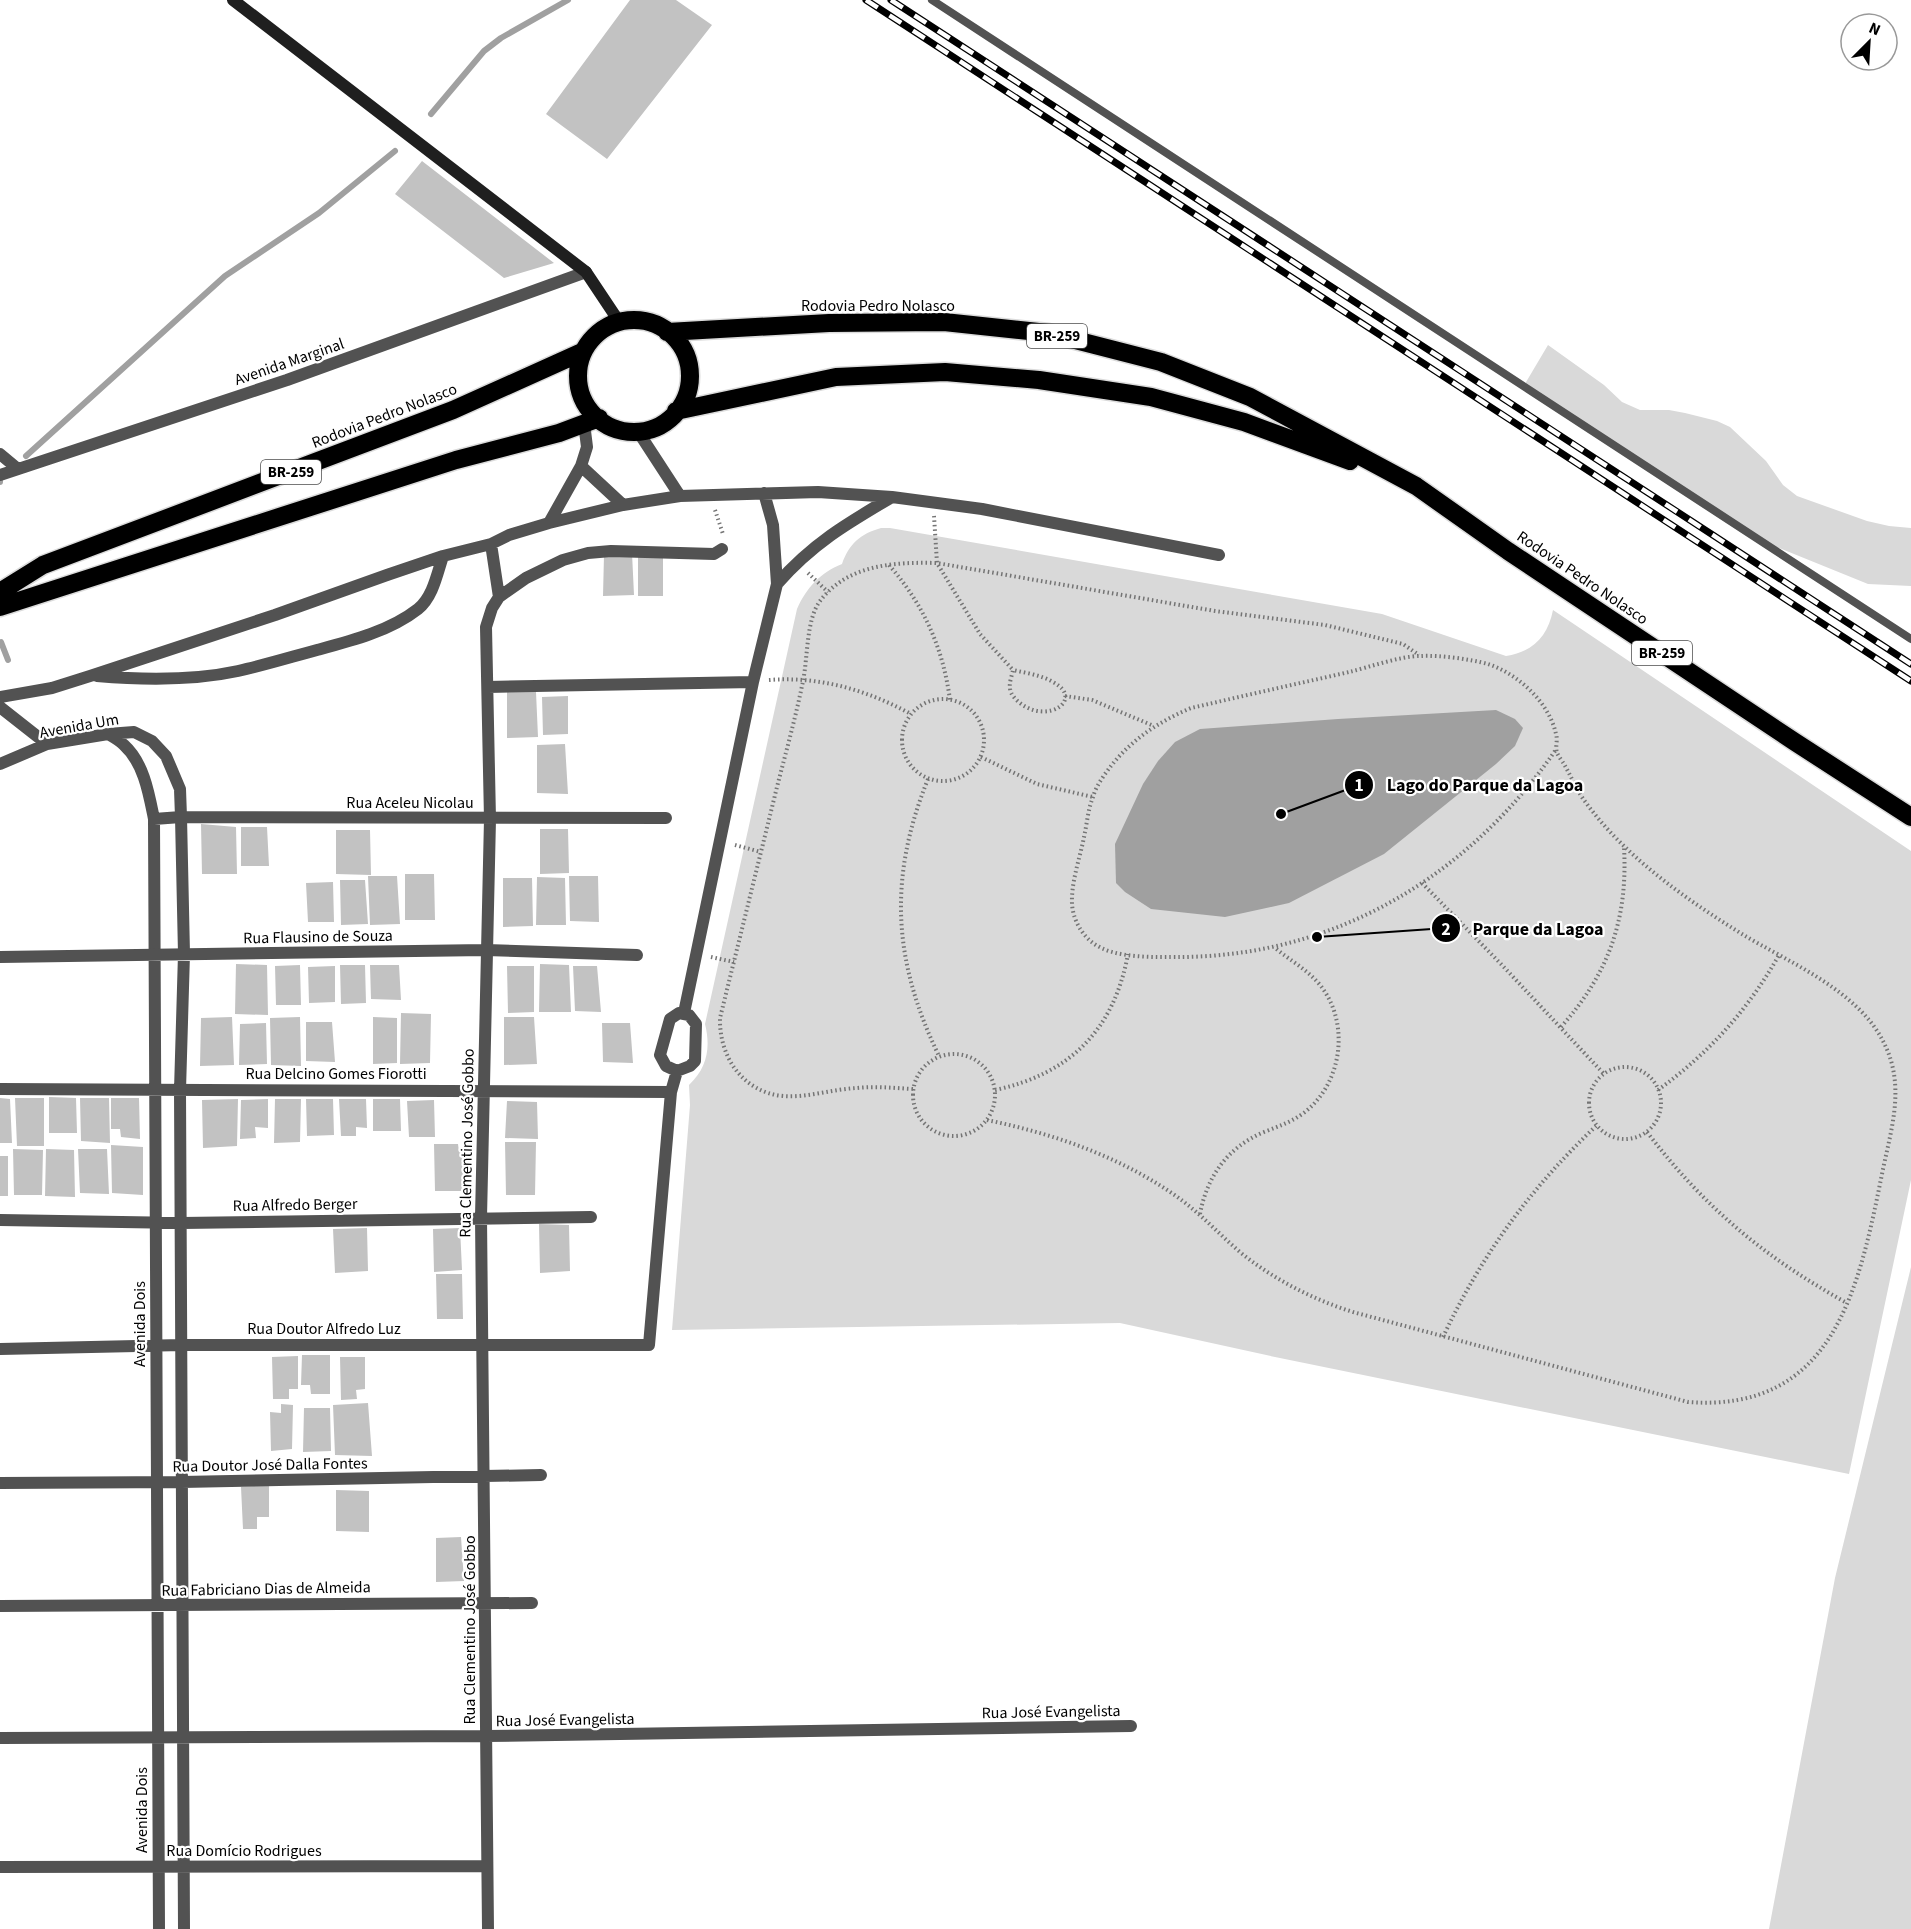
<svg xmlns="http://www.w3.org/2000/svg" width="1911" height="1929" font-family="'Source Sans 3',sans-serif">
<rect width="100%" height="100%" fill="#fff"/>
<!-- green -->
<path fill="#d9d9d9" d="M1548,345l56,40 18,17 18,8h29l16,3 32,8 13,6 36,34 17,24 14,11 70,25 22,5 22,2v58l-43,-2 -126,-51 -220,-144z
M881,528h9l492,86 124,42c27,-4 42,-20 47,-46l358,241v329l-62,294 -574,-117 -155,-34 -448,7 18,-225 -1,-20c18,-17 22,-37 16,-61l92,-415c10,-22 23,-36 45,-45 7,-20 18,-30 39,-36z
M1911,1267v662h-142l66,-351z"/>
<!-- water -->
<path fill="#a0a0a0" d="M1496,710l19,9 8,9 -8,18 -19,18 -112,90 -95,49 -64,14 -74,-8 -26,-17 -9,-9 -1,-39 28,-60 15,-23 17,-19 25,-13 138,-10z"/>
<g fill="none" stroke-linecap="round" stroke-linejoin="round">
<!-- stream -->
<path stroke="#a0a0a0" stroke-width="6" d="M431,114l53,-63 17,-13 67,-38
M26,456l199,-180 94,-63 76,-62
M0,482v-1
M1,642l7,18"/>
</g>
<!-- building -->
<path fill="#c2c2c2" d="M630,0h46l36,25 -105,134 -61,-45z
M422,161l132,102 -50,15 -109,-84z
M632,553l2,42 -31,1 1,-41z
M638,553l25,1v42h-25z
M507,692h29l2,45 -31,1z
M568,696v38l-25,1 -1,-38z
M565,744l3,50 -31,-1v-48z
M201,824l35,3 1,47h-35z
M241,827h26l2,39h-28z
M540,829h28l1,44 -29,1z
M336,830h34l1,45 -35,-1z
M405,874h29l1,46h-30z
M368,876h29l3,48 -30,1z
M569,876h29l1,46 -29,-1z
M537,877l28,1 1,47h-30z
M503,878h29l1,48 -30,1z
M340,880h25l3,44 -27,1z
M333,882l1,40h-26l-2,-39z
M236,964l31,1 1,50 -33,-1z
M540,964l29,1 2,47h-32z
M300,965l1,40h-25l-1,-39z
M340,965h25l1,38 -25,1z
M370,965h29l2,35 -30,-1z
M335,966v36l-26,1 -1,-36z
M507,966h27v46l-26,1z
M573,966h24l4,46 -26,-1z
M401,1013l30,1 -1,49 -30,1z
M232,1017l2,48 -34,1 1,-48z
M300,1017l1,49 -30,-1 -1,-47z
M373,1017l24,1v45l-24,1z
M504,1017h30l3,47 -33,1z
M306,1022h26l3,40 -29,-1z
M266,1023l1,41 -28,1 1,-41z
M602,1023h28l3,40 -30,-1z
M49,1097l27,1 1,35h-28z
M0,1098l10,1 2,44h-12z
M15,1098h29v48h-27z
M80,1098h29l1,45 -29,-2z
M111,1098h28l1,41 -19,-2 -1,-8h-9z
M238,1099l-1,47 -34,2 -1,-48z
M268,1099v29l-13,-1 1,11 -16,1 1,-39z
M275,1099h26l-1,43 -26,1z
M306,1099h27l1,36 -27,1z
M339,1099h27l1,29 -11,-1v9h-15z
M373,1099h27l1,32h-28z
M434,1100l1,37h-26l-2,-36z
M507,1101l30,1 1,37 -33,-1z
M505,1142h31l-1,53h-29z
M434,1144h24l1,8 12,1v38h-36z
M111,1145l32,2v48l-31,-2z
M13,1149l30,1 -1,45h-28z
M46,1149l28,1 1,47 -30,-1z
M78,1149h29l2,45 -29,-1z
M0,1156h8v40h-8z
M539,1224l30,1 1,46 -30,2z
M367,1228l1,43 -33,2 -2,-44z
M460,1228l2,42 -28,2 -1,-43z
M436,1274h26l1,45h-26z
M302,1355h28v39h-19l-1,-9h-9z
M298,1356v33h-9v10h-16l-1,-42z
M340,1357h25v32l-9,1 1,9 -16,1z
M368,1403l4,53 -37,-1 -2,-50z
M281,1404l12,1 -1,44 -21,2 -1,-39 11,1z
M304,1408h26l1,43 -28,1z
M269,1485v32h-12v12h-14l-2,-42z
M336,1490l33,1v41l-33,-1z
M461,1537l3,44 -28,1v-44z"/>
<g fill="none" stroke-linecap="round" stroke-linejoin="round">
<!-- highway casing -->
<g stroke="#dbdbdb" stroke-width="21">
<path id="highway" d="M578 376a56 56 0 1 1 112 0a56 56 0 1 1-112 0Z
M667,332l162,-9 115,-1 104,11 113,29 89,35 166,89 92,65 287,191 116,75
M676,411l160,-34 109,-5 94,8 112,17 93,25 106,39
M0,592l43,-27 410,-155 129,-58
M0,607l456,-147 103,-27 40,-15"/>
</g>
<!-- path -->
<path stroke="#747474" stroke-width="4" stroke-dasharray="1.5 3" stroke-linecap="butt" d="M715,510l8,24
M934,516l3,47 43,71 33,36c-1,5 -4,13 -3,18 0,6 6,12 10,15 28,22 65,-4 33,-21 -12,-7 -27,-9 -40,-12
M889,565c35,40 54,83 61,135
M808,573l20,19
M769,680c50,-4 98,10 142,34
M1065,696l27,4 62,26
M902 740a41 41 0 1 1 82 0a41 41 0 1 1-82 0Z
M981,757l56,27 56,13
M928,779c-40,99 -35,182 11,277
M735,845l26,7
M1422,883l79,81 103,110
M711,957l23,5
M1561,1027c48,-54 67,-108 63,-180
M913 1095a41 41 0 1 1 82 0a41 41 0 1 1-82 0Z
M1589 1103a36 36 0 1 1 72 0a36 36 0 1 1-72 0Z
M913,1089c-19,-1 -37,-3 -56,-1 -24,1 -50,10 -74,8 -41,-4 -64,-40 -63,-78 19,-77 38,-154 57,-231 9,-35 19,-71 26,-106 5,-24 3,-61 17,-80 28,-37 75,-39 117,-38l278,48 110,14 78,19 16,11
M995,1090c75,-16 119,-60 133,-136
M1658,1090c51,-37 90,-80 121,-135
M987,1120c67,14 132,36 189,76 24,17 43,38 65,57 34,27 71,46 112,59l335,90c146,11 171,-114 194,-228 9,-45 24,-87 2,-131 -25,-52 -94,-80 -142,-109 -58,-36 -118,-78 -158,-134 -8,-11 -13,-24 -20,-36 -2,-3 -5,-7 -7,-11 -2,-6 1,-13 -1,-19 -7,-32 -38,-60 -68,-70 -18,-5 -48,-9 -67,-8 -21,0 -51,11 -72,16 -53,12 -106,24 -158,36 -31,13 -59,31 -80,58 -7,9 -15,20 -18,31 -5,12 -6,27 -9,40 -4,21 -13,45 -12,67 1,15 9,30 21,39 21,16 62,14 88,14 155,-1 287,-81 374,-206
M1647,1132c58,76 117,125 200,171
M1200,1214c7,-38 28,-67 64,-82 15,-6 28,-10 41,-20 38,-30 45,-90 15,-127 -13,-16 -31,-25 -46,-38
M1443,1337c39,-83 87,-148 153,-211"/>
<!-- lane -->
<path stroke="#525252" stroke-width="8" d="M932,0l979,639"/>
<!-- street -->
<path stroke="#525252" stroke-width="12" d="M639,433l41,63
M0,454l18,15
M581,466l42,39
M0,475l287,-95 299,-108
M549,523l32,-57 6,-19 -3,-24
M491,544l8,53
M777,584c35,-40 69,-60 115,-87
M97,676c47,4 95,5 141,-5 27,-6 53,-14 79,-21 34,-9 73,-19 101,-41 15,-12 19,-35 25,-53
M488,687l265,-5
M0,697l52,-9 38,-12 185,-61 112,-40 56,-19 48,-12 18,-9 40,-12 74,-18 57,-9 138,-4 74,5 90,12 237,46
M0,707l47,37
M108,734c5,3 11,6 16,11 20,18 25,49 30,74l5,1110
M0,764l47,-20 61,-10 26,-2 18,9 14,15 14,33 1,28 3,137 -4,136 4,839
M154,819l27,-2 485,1
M0,957l486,-7 151,5
M679,1013l10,2 7,9 -1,37 -5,5 -13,5 -11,-5 -6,-11 10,-36z
M684,1013l69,-331 24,-98 -4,-59 -9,-32
M0,1089l671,3
M0,1220l182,3 409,-6
M0,1349l182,-4h467l22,-253 6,-21
M0,1483l182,-1 359,-7
M0,1606l532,-3
M0,1738l486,-2 645,-10
M0,1867l487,-1
M488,1929l-7,-712 9,-398 -4,-192 6,-19 7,-11 27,-19 37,-18 25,-7 23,-2 103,3 8,-5"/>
<!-- secondary -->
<path stroke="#1f1f1f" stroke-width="12" d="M233,0l353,272 34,51"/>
<!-- highway -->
<use href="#highway" stroke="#000" stroke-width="18"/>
<!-- rail casing -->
<g stroke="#000" stroke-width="7">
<path id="rail" d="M866,0l1045,681
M891,0l1020,664"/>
</g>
<!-- rail -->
<use href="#rail" stroke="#fff" stroke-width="4.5" stroke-dasharray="14" stroke-linecap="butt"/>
</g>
<g text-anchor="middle" stroke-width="4.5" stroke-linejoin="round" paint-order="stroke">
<!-- shield labels -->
<g fill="#fff" stroke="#4c4c4c" stroke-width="1.5">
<rect x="1027" y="324" width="60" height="24" rx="4.5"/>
<rect x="261" y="460" width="60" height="24" rx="4.5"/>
<rect x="1632" y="641" width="60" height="24" rx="4.5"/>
</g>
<g font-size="15" font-weight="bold" fill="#000">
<text x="1057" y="341">BR-259</text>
<text x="291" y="477">BR-259</text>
<text x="1662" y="658">BR-259</text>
</g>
<!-- street labels -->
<g font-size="16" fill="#000" stroke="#fff">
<text x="878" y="311">Rodovia Pedro Nolasco</text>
<text transform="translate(289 361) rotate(-19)" y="6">Avenida Marginal</text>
<text transform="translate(384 415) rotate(-21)" y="6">Rodovia Pedro Nolasco</text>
<text transform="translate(1583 577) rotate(34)" y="6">Rodovia Pedro Nolasco</text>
<text transform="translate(79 725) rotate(-10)" y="6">Avenida Um</text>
<text x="410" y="808">Rua Aceleu Nicolau</text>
<text transform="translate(318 936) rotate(-1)" y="6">Rua Flausino de Souza</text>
<text x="336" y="1079">Rua Delcino Gomes Fiorotti</text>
<text transform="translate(466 1143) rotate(-89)" y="6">Rua Clementino José Gobbo</text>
<text transform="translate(295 1204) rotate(-1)" y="6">Rua Alfredo Berger</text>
<text transform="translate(139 1324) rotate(-90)" y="6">Avenida Dois</text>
<text x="324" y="1334">Rua Doutor Alfredo Luz</text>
<text transform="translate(270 1464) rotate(-1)" y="6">Rua Doutor José Dalla Fontes</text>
<text transform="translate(266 1588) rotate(-1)" y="6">Rua Fabriciano Dias de Almeida</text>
<text transform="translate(469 1630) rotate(-90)" y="6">Rua Clementino José Gobbo</text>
<text transform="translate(1051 1711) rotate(-1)" y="6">Rua José Evangelista</text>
<text transform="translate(565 1719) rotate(-1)" y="6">Rua José Evangelista</text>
<text transform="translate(141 1810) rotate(-90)" y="6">Avenida Dois</text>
<text x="244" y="1856">Rua Domício Rodrigues</text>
</g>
</g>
<!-- callouts -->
<path fill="none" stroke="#000" stroke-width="2" d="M1281 814L1359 785M1317 937L1446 928"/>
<g fill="#000" stroke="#fff" stroke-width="2">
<circle cx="1281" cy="814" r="6"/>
<circle cx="1317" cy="937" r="6"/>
<circle cx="1359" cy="785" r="15"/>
<circle cx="1446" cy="928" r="15"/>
</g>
<g font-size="18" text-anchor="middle" font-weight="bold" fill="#fff">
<text x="1359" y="791">1</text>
<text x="1446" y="935">2</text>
</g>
<g font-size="18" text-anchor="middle" font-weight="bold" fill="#000" stroke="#fff" stroke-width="4.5" stroke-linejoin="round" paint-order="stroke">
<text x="1485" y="791">Lago do Parque da Lagoa</text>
<text x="1538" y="935">Parque da Lagoa</text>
</g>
<!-- north arrow -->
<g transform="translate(1869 42) rotate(24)"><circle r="28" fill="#ffffff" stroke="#999999" stroke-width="1.5"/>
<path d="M0-4.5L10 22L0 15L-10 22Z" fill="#000000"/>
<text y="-9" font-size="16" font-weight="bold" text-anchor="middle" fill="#000000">N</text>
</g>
</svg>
